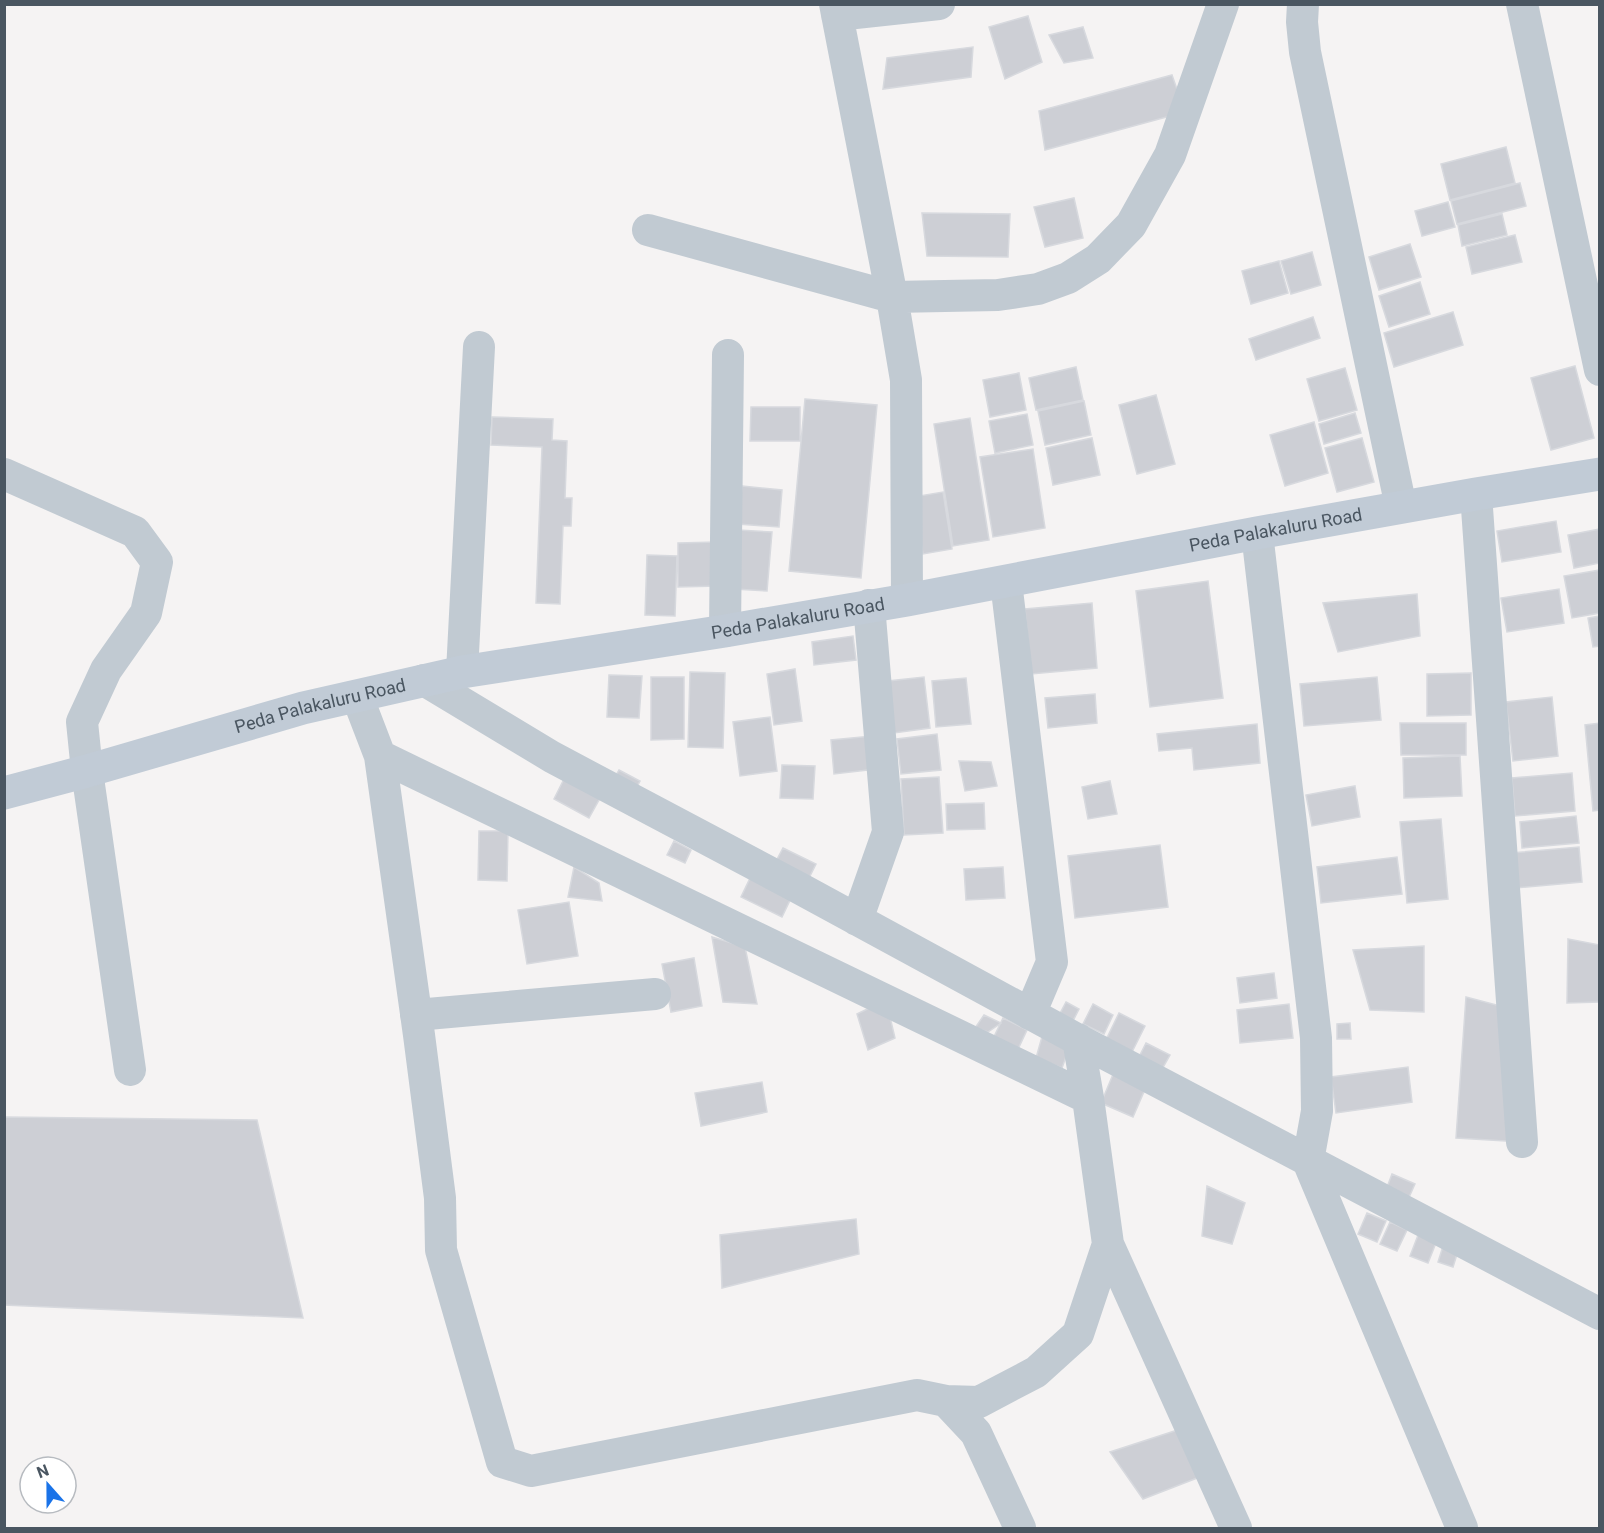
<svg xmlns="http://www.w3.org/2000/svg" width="1604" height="1533" font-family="Roboto,sans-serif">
<rect width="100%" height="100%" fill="#f5f3f3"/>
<!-- building -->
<path fill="#cdcfd5" stroke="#d7d9de" stroke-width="1.5" d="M1028,16l14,46 -37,17 -16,-52z
M1083,27l10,31 -29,5 -15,-28z
M973,47l-2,30 -88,12 4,-31z
M1172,75l13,37 -140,38 -6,-39z
M1506,147l9,36 -65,17 -9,-36z
M1520,183l6,23 -69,18 -6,-23z
M1074,198l9,40 -38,9 -11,-40z
M1448,202l7,25 -33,9 -7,-25z
M922,213l88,1 -2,43 -81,-1z
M1502,214l5,21 -45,11 -4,-21z
M1515,235l7,27 -50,12 -6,-27z
M1410,244l11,33 -42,13 -10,-33z
M1312,252l9,33 -30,9 -10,-33z
M1279,261l9,32 -37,11 -9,-33z
M1420,282l10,32 -41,13 -10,-31z
M1453,312l10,33 -69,22 -10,-34z
M1313,317l7,21 -64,22 -7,-21z
M1575,366l19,72 -43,12 -20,-72z
M1076,367l7,33 -47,10 -7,-32z
M1345,368l12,42 -38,11 -12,-42z
M1019,373l7,37 -36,7 -7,-37z
M1156,395l19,69 -38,10 -18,-69z
M805,399l72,6 -16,173 -72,-7z
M1084,401l7,34 -46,10 -7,-34z
M751,407h49v34h-50z
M1355,413l6,20 -37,11 -5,-20z
M1027,414l6,31 -38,8 -6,-32z
M492,417l61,2 -1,21 15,1 -2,57h7l-1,28h-8l-3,78 -24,-1 6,-156 -51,-2z
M970,418l19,122 -36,6 -19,-122z
M1314,422l14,51 -43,13 -15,-51z
M1092,438l8,37 -47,10 -7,-37z
M1362,438l12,44 -37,10 -12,-44z
M1033,449l12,79 -52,9 -13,-80z
M742,486l40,4 -3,37 -41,-3z
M943,492l9,57 -29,5 -10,-57z
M1556,521l5,31 -59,10 -5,-31z
M1600,529v34l-26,5 -6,-33z
M738,530l34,2 -5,59 -33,-2z
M717,542l1,44 -40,1v-44z
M647,555l30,1 -2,60 -30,-1z
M1600,570v43l-28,5 -8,-42z
M1208,581l15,117 -73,9 -14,-116z
M1559,589l5,34 -57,9 -6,-34z
M1417,594l3,42 -82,16 -15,-49z
M1092,603l5,65 -66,6 -6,-65z
M1600,616v30l-7,1 -5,-29z
M853,636l3,24 -42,5 -2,-23z
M795,669l7,52 -28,4 -7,-51z
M690,672l35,1 -2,75 -35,-1z
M1471,673v42l-44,1v-42z
M609,675l33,1 -3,42 -32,-1z
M651,677h33v62l-33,1z
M924,677l6,51 -36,5 -6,-52z
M1377,677l4,43 -77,6 -4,-42z
M966,678l5,46 -35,3 -4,-46z
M1095,694l2,29 -49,5 -3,-30z
M1552,697l6,59 -45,5 -7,-59z
M770,717l7,54 -37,5 -7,-54z
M1400,723h66v32h-65z
M1600,723v87l-7,1 -8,-86z
M1257,724l3,39 -66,7 -2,-22 -33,3 -2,-17z
M937,734l4,36 -40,4 -4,-35z
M872,736l4,33 -42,5 -3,-34z
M1460,756l2,40 -58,2 -1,-40z
M959,761l32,1 6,24 -32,5z
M782,765l33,1 -2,33 -33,-1z
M619,770l21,11 -8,15 -21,-12z
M568,771l36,20 -15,27 -35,-19z
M1572,773l3,38 -60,5 -3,-38z
M939,777l4,56 -39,2 -3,-56z
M1110,781l7,33 -29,5 -6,-32z
M1355,786l5,31 -48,9 -6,-31z
M984,803l1,26 -38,1 -1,-26z
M1576,816l3,27 -57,5 -2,-26z
M1441,819l7,80 -41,4 -7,-81z
M479,831h29l-1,50 -29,-1z
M674,841l17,9 -6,13 -18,-8z
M1160,845l8,62 -93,11 -7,-62z
M1579,847l3,35 -67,6 -4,-35z
M783,848l33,16 -10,20 -33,-17z
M1397,857l5,37 -81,9 -4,-36z
M574,867l25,16 3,18 -34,-4z
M1003,867l2,31 -39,2 -2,-31z
M752,874l41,20 -11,23 -41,-20z
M569,902l9,54 -51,8 -9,-54z
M712,937l33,10 12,57 -34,-2z
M1568,939l32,6v57l-33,1z
M1424,946v66l-54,-2 -17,-60z
M694,958l8,48 -31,6 -9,-48z
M1274,973l3,25 -37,5 -3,-25z
M1466,997l46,12 10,133 -66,-4z
M886,1000l9,38 -27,12 -11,-36z
M1066,1002l13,7 -8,16 -14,-6z
M1093,1004l20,11 -9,19 -21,-10z
M1289,1004l4,34 -53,5 -3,-33z
M1119,1013l26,13 -14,28 -26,-12z
M984,1015l17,8 -13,9 -13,-4z
M1003,1018l24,12 -14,30 -24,-13z
M1350,1023l1,16h-14v-15z
M1043,1033l30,4 -11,31 -26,-10z
M1146,1043l24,12 -9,16 -23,-12z
M1408,1067l4,35 -76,11 -5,-36z
M1114,1072l32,15 -13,30 -32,-14z
M762,1082l5,30 -66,14 -6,-33z
M4,1117l253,3 46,198 -299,-13z
M1392,1174l23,10 -9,20 -22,-9z
M1207,1186l38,17 -13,41 -30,-8z
M1367,1213l19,8 -9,21 -19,-8z
M856,1219l3,35 -137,34 -2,-53z
M1390,1222l17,8 -10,21 -17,-7z
M1420,1230l18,8 -10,25 -18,-7z
M1444,1243l15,5 -6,19 -15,-5z
M1190,1426l20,47 -67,26 -33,-47z"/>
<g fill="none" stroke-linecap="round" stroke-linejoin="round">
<!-- street -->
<path stroke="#c1cad2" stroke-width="32" d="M835,4l57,293 14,83 1,220
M1303,4l-1,18 3,30 96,455
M1522,4l78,366
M837,15l102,-11
M648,230l244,67 106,-2 40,-6 30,-11 30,-19 33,-34 39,-70 53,-151
M4,474l131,58 22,30 -11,51 -40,57 -24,52 5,49 43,299
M1476,494l46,648
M1257,533l59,505 1,73 -9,50 154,367
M1006,582l46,380 -22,52
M725,631l3,-276
M462,672l17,-325
M424,680l128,77 247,131 274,149 527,277
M357,696l23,60 39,279 21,163 1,52 61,212 29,9 386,-76 29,6 30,32 44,95
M380,756l708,342
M857,920l31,-88 -19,-227
M416,1015l239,-21
M1108,1244l128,284
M946,1401l33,1 57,-30 42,-38 30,-90 -20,-146 -10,-59"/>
<!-- secondary -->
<path stroke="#c1cbd6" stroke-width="33" id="s1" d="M4,793l83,-22 216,-63 159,-36 263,-41 182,-31 350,-67 219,-39 124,-20"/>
</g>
<g text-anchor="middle" stroke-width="6" stroke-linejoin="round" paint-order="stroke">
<!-- street labels -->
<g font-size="18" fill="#4a5661" stroke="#fff">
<text dy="6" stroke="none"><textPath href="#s1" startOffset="1300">Peda Palakaluru Road</textPath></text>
<text dy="6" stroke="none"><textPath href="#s1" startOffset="814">Peda Palakaluru Road</textPath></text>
<text dy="6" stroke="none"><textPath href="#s1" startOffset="328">Peda Palakaluru Road</textPath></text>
</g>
</g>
<!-- border -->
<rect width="1604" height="1533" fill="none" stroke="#4a5661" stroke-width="12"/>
<!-- north arrow -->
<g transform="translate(48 1485) rotate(339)"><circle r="28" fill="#ffffff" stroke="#b7bbc0" stroke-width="1.5"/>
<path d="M0-4.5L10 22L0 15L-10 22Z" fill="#1a73e8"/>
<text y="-9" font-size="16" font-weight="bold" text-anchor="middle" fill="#4a5661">N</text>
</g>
</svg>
